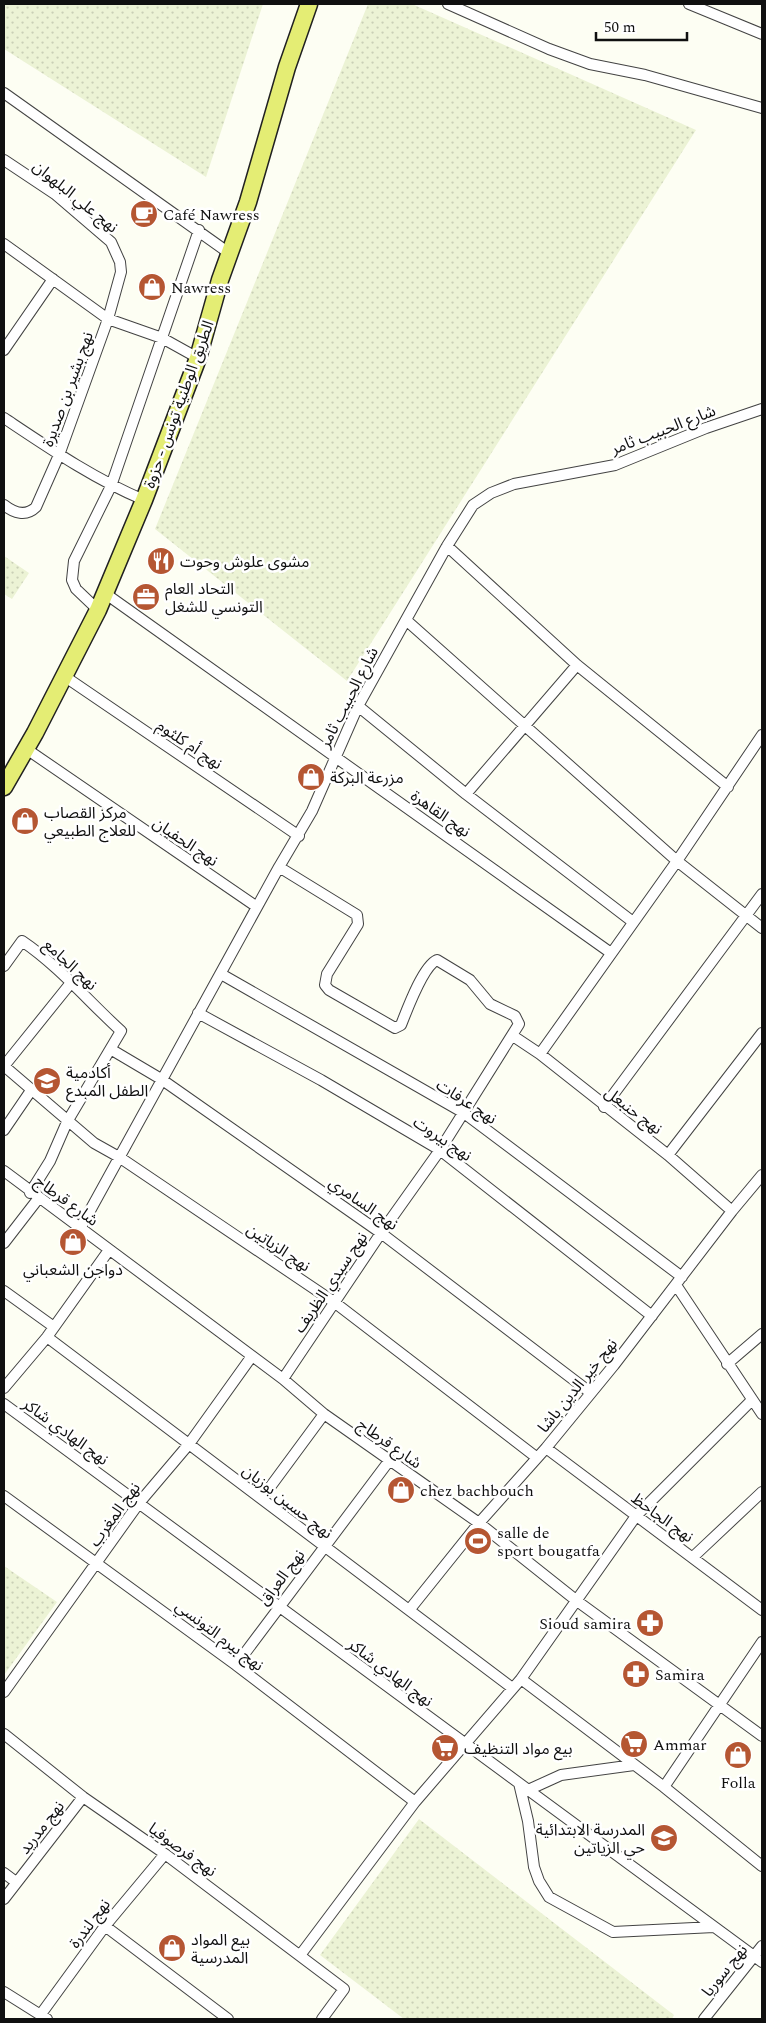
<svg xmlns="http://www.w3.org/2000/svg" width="766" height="2023" font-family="Spectral,'Noto Sans Arabic',serif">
<defs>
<pattern id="farmland-dots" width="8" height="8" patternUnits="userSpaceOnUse" patternTransform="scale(1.25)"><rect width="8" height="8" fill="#ecf3d5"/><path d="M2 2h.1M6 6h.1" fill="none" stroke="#c9cfb6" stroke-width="1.8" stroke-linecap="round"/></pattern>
</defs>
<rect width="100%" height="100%" fill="#fdfef3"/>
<!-- farmland -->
<path fill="url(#farmland-dots)" d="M4,4h259l-57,173 -202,-128z
M368,4h44l284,126 -349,551 -192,-152z
M4,556l25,17 -17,26 -8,-5z
M4,1566l53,36 -53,73z
M419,1819l255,196 -2,4h-268l-84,-64z"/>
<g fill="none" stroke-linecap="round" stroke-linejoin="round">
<!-- minor casing -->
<g stroke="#434343" stroke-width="12">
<path id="minor" d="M448,4l101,45 41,15 55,11 117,33
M689,4l73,30
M4,93l225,160
M4,160l51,34 56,48 9,20 1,10 -13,47 -49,136 -23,52c-10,10 -22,6 -32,-2
M4,244l104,75 54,19 36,20
M4,350l49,-71
M4,418c45,30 90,61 140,82
M447,546l130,119 151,122
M106,594l505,359
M98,610l-22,-21 -4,-9 2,-19 37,-75 88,-256
M406,620l271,241 85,67
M64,676l235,160
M358,706l108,88 167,128
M25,748l232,159
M466,794l111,-129
M279,867l78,48 1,9 -31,50 -2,11 4,5 66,38 6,-3c6,-15 22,-59 36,-65l33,20 20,24 25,12 4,8 -79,126 -59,83 -98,146
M4,966l18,-25c37,25 66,60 99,90l-54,91 -17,39 -20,32
M221,974l243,139 218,164
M198,1013l123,67 119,70 212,166
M513,1036l27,18 128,101 64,56
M112,1050l49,29 220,154 210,160
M540,1054l137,-193 85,-126
M4,1066l90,77 25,14 215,145 202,155
M4,1066l66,-82
M604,1107l158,-213
M4,1130l28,-41
M668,1155l94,-122
M4,1171l279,208 41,35 155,109 98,78 185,135
M81,1227l198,-360 33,-56 46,-105 89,-160 26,-41 18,-12 23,-9 101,-19 91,-37 56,-19
M4,1243l34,-44
M676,1285l86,129
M4,1291l50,36
M47,1337l464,350
M727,1364l35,-30
M4,1388l43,-51 62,-87
M4,1404l758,558
M546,1448l216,162
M4,1496l232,169 179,137
M262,1498l62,-84
M693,1557l69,-65
M410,1609l69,-86 67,-75 68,-83 118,-154 30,-36
M236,1665l153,-204
M521,1679l143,108 98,79
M4,1692l135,-189 50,-59 63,-88
M4,1734l79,63 82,57 179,135 -22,30
M519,1783l9,38 6,46 5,14 10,16 64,35 101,-5
M664,1787l98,-145
M528,1790l33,-15 73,-10
M4,1873l12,9
M4,1899l79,-102
M105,1926l123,93
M301,1954l114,-152 106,-123 115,-163 116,-116
M4,1992l43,27
M41,2014l64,-88 60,-72
M704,2019l58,-73"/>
</g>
<!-- primary casing -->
<g stroke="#212121" stroke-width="19">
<path id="primary" d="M4,787l31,-54 63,-123 46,-110 54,-142 22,-78 28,-78 39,-135 22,-63"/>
</g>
<!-- minor -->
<use href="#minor" stroke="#fff" stroke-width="10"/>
<!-- primary -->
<use href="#primary" stroke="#e4ed74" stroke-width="16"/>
</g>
<!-- icons -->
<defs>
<g id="cafe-disc" transform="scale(1.4375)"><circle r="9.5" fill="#b55632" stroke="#fff"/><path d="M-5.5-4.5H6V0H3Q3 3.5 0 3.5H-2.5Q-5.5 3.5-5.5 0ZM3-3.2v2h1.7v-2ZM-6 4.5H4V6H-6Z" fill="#fff"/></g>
<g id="shop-disc" transform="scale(1.4375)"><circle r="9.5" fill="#b55632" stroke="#fff"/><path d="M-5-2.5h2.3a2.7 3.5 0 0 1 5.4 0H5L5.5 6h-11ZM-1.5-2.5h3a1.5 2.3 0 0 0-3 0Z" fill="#fff"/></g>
<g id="restaurant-disc" transform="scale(1.4375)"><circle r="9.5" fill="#b55632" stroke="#fff"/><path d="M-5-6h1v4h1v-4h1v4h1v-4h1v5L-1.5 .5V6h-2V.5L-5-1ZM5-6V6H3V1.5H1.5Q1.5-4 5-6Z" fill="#fff"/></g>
<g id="office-disc" transform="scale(1.4375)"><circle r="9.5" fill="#b55632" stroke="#fff"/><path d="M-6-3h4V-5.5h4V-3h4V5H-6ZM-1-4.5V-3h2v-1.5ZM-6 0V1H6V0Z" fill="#fff"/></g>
<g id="school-disc" transform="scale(1.4375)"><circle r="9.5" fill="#b55632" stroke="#fff"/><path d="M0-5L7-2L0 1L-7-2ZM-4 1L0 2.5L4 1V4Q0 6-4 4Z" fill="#fff"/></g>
<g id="stadium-disc" transform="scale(1.4375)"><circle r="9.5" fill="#b55632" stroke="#fff"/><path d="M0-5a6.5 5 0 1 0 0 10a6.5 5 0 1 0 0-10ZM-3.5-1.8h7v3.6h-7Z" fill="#fff"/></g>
<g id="pharmacy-disc" transform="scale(1.4375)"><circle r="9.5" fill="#b55632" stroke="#fff"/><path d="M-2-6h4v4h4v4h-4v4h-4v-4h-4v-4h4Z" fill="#fff"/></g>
<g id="supermarket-disc" transform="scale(1.4375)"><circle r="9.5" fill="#b55632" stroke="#fff"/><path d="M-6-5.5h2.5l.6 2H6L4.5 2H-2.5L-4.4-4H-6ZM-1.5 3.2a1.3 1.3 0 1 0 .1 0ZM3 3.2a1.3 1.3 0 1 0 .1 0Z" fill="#fff"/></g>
</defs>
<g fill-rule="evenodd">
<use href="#cafe-disc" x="144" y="214"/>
<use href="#shop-disc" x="152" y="287"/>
<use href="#restaurant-disc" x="161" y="561"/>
<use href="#office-disc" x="146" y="597"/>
<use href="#shop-disc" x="311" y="777"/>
<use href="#shop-disc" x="25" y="821"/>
<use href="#school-disc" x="47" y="1081"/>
<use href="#shop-disc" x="73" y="1242"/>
<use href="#shop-disc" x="401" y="1490"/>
<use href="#stadium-disc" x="478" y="1541"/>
<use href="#pharmacy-disc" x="650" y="1623"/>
<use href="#pharmacy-disc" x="636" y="1674"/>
<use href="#supermarket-disc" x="634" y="1744"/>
<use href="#supermarket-disc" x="445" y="1748"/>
<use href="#shop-disc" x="738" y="1755"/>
<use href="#school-disc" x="664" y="1838"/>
<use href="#shop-disc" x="172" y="1948"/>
</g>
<g text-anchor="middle" stroke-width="5" stroke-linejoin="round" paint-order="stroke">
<!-- street labels -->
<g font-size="16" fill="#101010" stroke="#fff">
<text transform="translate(76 196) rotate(39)" y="6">نهج علي البلهوان</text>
<text transform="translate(67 389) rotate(-70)" y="6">نهج بشير بن صديرة</text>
<text transform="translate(178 404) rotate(-70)" y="6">الطريق الوطنية تونس - حزوة</text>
<text transform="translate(663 429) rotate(-21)" y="6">شارع الحبيب ثامر</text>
<text transform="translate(348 697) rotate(-63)" y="6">شارع الحبيب ثامر</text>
<text transform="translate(190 744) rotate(34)" y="6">نهج أم كلثوم</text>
<text transform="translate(441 813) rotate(35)" y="6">نهج القاهرة</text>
<text transform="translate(186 841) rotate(34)" y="6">نهج الحفيان</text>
<text transform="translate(71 964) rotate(43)" y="6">نهج الجامع</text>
<text transform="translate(467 1101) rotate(33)" y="6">نهج عرفات</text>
<text transform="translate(634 1110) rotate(37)" y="6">نهج حنبعل</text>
<text transform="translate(443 1138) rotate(34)" y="6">نهج بيروت</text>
<text transform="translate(67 1200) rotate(36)" y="6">شارع قرطاج</text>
<text transform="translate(364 1203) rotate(35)" y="6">نهج السامري</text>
<text transform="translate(279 1247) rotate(34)" y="6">نهج الزياتين</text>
<text transform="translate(330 1282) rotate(-56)" y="6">نهج سيدي الظريف</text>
<text transform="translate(577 1385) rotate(-51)" y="6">نهج خير الدين باشا</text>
<text transform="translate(66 1431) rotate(36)" y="6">نهج الهادي شاكر</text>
<text transform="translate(390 1443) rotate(35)" y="6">شارع قرطاج</text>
<text transform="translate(288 1501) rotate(38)" y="6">نهج حسين بوزيان</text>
<text transform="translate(114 1514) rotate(-54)" y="6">نهج المغرب</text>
<text transform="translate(663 1517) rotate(36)" y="6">نهج الجاحظ</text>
<text transform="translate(281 1577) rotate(-53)" y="6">نهج العراق</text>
<text transform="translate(220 1635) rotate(37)" y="6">نهج بيرم التونسي</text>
<text transform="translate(391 1672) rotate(37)" y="6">نهج الهادي شاكر</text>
<text transform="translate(41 1827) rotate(-52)" y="6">نهج مدريد</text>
<text transform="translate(183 1849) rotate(36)" y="6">نهج فرصوفيا</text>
<text transform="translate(89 1923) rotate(-53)" y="6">نهج لندرة</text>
<text transform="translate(724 1970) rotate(-51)" y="6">نهج سوريا</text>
</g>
<!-- poi labels -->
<g font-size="16" fill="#101010" stroke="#fff" text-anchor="start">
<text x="163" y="220">Café Nawress</text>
<text x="171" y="293">Nawress</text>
<text x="180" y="567">مشوى علوش وحوت</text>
<text x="165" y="594">التحاد العام<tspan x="165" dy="18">التونسي للشغل</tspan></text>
<text x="330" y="783">مزرعة البركة</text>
<text x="44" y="818">مركز القصاب<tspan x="44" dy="18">للعلاج الطبيعي</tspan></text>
<text x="66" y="1078">أكادمية<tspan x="66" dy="18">الطفل المبدع</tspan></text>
<text x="73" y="1275" text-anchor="middle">دواجن الشعباني</text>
<text x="420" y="1496">chez bachbouch</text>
<text x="497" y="1538">salle de<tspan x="497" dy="18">sport bougatfa</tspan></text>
<text x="631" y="1629" text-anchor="end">Sioud samira</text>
<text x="655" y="1680">Samira</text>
<text x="653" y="1750">Ammar</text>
<text x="464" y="1754">بيع مواد التنظيف</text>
<text x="738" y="1788" text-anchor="middle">Folla</text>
<text x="645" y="1835" text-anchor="end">المدرسة الابتدائية<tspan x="645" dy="18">حي الزياتين</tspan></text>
<text x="191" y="1945">بيع المواد<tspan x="191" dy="18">المدرسية</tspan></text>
</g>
</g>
<!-- border -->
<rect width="766" height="2023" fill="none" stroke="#101010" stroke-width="10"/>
<!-- scale -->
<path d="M596 32v8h91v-8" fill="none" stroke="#101010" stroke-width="2.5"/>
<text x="604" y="32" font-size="15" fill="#101010" stroke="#ffffff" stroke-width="4" paint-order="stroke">50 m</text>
</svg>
